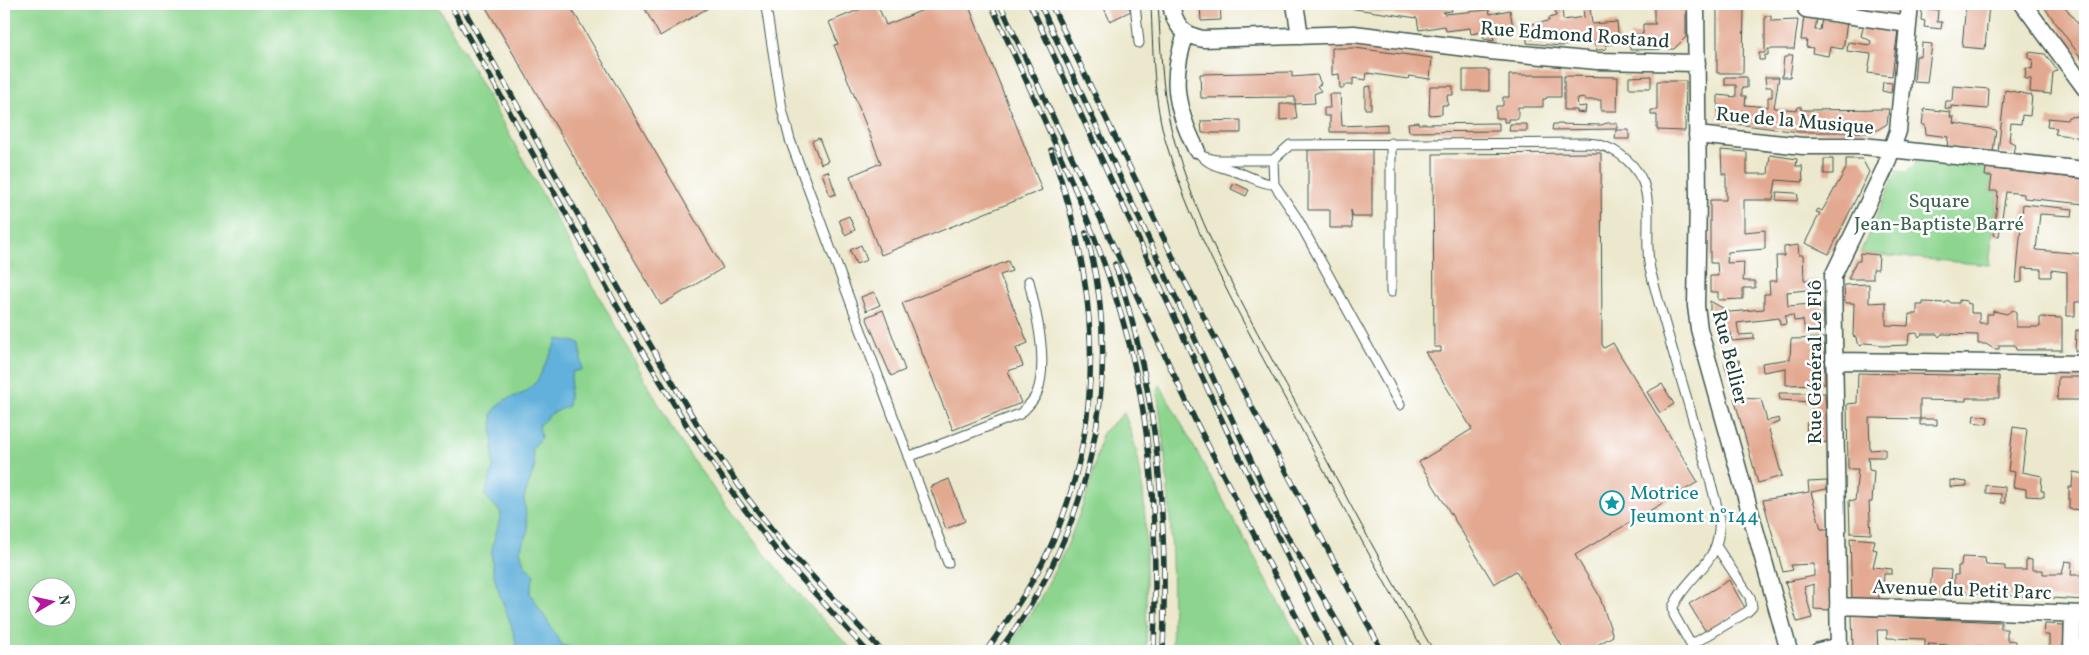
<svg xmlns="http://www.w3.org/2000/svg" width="2089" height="655" font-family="Vollkorn,serif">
<rect width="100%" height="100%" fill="#fff"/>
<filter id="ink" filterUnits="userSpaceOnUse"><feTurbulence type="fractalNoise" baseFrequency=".02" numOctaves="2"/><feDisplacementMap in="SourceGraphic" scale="10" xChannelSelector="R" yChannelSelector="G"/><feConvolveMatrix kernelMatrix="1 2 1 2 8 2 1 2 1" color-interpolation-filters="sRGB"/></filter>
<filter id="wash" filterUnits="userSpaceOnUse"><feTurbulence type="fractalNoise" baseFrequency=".0096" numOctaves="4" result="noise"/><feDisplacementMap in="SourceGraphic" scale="20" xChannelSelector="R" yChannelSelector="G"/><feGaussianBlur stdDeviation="1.12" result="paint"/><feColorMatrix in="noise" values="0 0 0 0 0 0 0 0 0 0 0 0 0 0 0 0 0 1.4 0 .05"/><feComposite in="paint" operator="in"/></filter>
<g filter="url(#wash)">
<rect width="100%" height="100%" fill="#ece8cd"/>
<!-- green -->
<path fill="#8dd58f" stroke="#568962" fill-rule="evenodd" d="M4,4h433l237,428c52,79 113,152 179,219h-849zM38,588h30v30h-30z
M1916,161l70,7 -1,7 7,1 -2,15h8l-9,74 -129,-12 37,-82 8,1 9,-5z
M1160,385l146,266h-134c3,-90 -3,-172 -15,-261z
M1124,413c21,50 22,104 22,158 0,27 1,54 0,80h-140l34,-52 27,-53 23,-60 12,-53z"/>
<!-- water -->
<path fill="#62b1dc" stroke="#407788" d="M558,339l22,4 2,27 -10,2 -4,34 -17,8 -12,11 2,13 -9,11 3,17 -11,32 4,32 -8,20 4,14 10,11 -4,18 32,52 21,6h-66c-3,-33 -28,-66 -25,-100 1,-12 7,-25 9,-38l-16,-18 8,-27 -1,-55 12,-13 20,-7 13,-12z"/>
<g id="blocks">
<!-- building -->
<path fill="#e3a890" d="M484,4h85l154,264 -62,37z
M642,4h64l2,4 -48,28z
M873,4h4l9,21 52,-21h30l74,186 -161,65 -31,-79 31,-13 -47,-118 4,-1 -9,-22z
M1102,4h25l4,7 -21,10z
M1200,4h20l1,16 -20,1z
M1321,4h95v2l34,-2 2,7 -9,1 1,2 45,-4 1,4 20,-4 3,18 -21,3 2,10 -10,-2 -2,-7 -11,2 -1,-6 -24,3 -1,-5 -26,4 -2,-12z
M1555,4h7l1,16 21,-3 -1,-9 7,-1 2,17 25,-2 2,21 -14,2 1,4 -6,1h-4l-2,-9 -33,5 -34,-3v-18l22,-4v-3l7,-2z
M1654,4h32v33l-12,12 -44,1v-4h-2l2,-11 13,-1v-10h13l-2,-2z
M1717,4h27l-1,69h-26z
M1846,4h55l-1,11 -55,-8z
M1966,4h23l-4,45 -23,-2z
M2042,4h21l15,20 7,-5v7l-3,3 3,4v30z
M1922,8l16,2 -1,12h5l-1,7 -17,-2 1,-6 -4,-1z
M1765,16h6v5l27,-1 -4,29h-26v6h-3l-1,5h-5v-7h6z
M1804,16l13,2 -2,12h5l2,-12 25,4 -4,27 -13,-2 -2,9 -16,-3 1,-5 -7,-1 1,-7h-6z
M1864,25l34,5 -6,46 -24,-3 3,-19 -24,-3 1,-9 22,3 1,-4 -10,-5z
M1922,43l10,1 -5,39 -13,-1 2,-26h5z
M1332,48h23l77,10 -2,21 -21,-3 -1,3 -41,-6 -1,7 -13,-2v7h-9v3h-4l-1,-14 -7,1z
M2029,52l16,2 12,16 -4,3 -2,21 -21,-2 1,-13h-6l1,-11 6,1 1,-10h-4z
M1789,55h4l-3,22h-8l2,-20h4z
M1463,70h26v21h-26z
M1292,72v5l25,-2 4,9 -4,2 4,5 -7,3 1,9 -20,1v-7l-94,1 -1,-24z
M1509,75h52v22h-14l-1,2h-3v8h-25v12h-10v3h-4v-4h-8v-12h7v-9h6z
M1564,76l54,1 -1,34h-16v-11h-16v-2l-8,1 1,8 8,-1 -1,7 -8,-1v-2h-13z
M1651,76v12h-22v-11z
M1725,77h22v11h-5v8h4l-1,9 23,2v-10h4v-10h-6l-1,-10h14l-5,31 23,2 1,-3h3v3h6l82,-1 -2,15 -13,8h-75l-78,-10 -3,-3v-24l18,2v-12h-11z
M1657,81h29l-1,50 -28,-1v-15h-6v-5h6z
M1883,82l9,1 -1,10 -9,-2z
M1371,86v23h-6v-22z
M1430,86h23v9h-6l1,10h-6v9l-13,1z
M1953,86l36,3 -1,20 -37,-3v3l-6,-1 1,-7h6z
M2005,90l27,5 -2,21 -8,-1 -1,9 -10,-1 -2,18 6,3 -2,10 -15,-2z
M1329,94h11l2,32 45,-2v8h-57v-16h-6v-8h6z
M1280,104h15l2,15 -17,1z
M1924,109l27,3 -1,5h4l-1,6 43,7 -3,22 -46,-5 1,-10 -22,-3 -1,-9h-3z
M2084,116l1,33 -8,-12 -22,-3 2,-6 -10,-1 1,-9 19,2 1,-3z
M1241,120v13h-39l-1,-12z
M1418,122v2l81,-1v8l-90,1 -1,-9z
M1607,123h10v6l-65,1 1,-6 48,1z
M1510,124h17v7h-18z
M1616,130h13v9h-14z
M819,138l9,23 -7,3 -9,-23z
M1372,149v68h-19l-2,-7 1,18h-22v-18h-22v-60z
M1721,150l26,2v22h21l2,-19 27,4 -1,7h6l1,16 -27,-2 -3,20h-29v32l21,-2v19l-37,3 -1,11 17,-1 -1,19h12v7h-12v11l-25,1v-8h-8v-16h8l-1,-13h-7v-63h16v-26h-4z
M1601,153l1,191 2,4 9,-5 85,139 -123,73 24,40 14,41 -26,15h-22l-49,-80 -22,13 -75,-122 53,-33 -47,-77h16v-5h-7l-1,-193z
M1824,159h9v15h-9z
M1846,159h16l7,13 -40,82 -24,-11 15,-30 -4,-1 2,-3 4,2 24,-42z
M1986,168l99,11v25l-61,-6v-4l-18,-2 -7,44 -5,-1 4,-44h-8l2,-15h-7z
M828,171l8,23 -6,2 -8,-23z
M1234,183l15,7 -3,6 -15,-7z
M1777,192l18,1 3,2 -1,6 -21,-1z
M2023,204l50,5 -1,7 -32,-2 -4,36 49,4 -4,48h-6v14h-8v-44l-16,-2v7h-10v-8l-19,-1v14l-6,1z
M849,216l6,14 -10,5 -6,-15z
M861,245l6,15 -11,4 -6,-14z
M1798,245l1,10h4l1,25h13v9l-30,3 1,14 35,-3 1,27 -19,1 -2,-11 -9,1 -1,-6 -8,1 1,8 -6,1 -1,-7 -42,5 2,12 15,-1v5l-22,2 -1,-9 -3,1 -1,-3 -11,3 -6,-22v-10l20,11 34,-3v-15h6l-1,-13h8l-1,-25h8v-9z
M1860,253l19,2 -1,14h-5v10h-25l8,-18h4z
M1008,261l4,10 -12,4 28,68 -12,5 7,18 -15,5 13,32 -68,27 -51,-127z
M1869,284v19l17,-1v23l22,1 1,-12h8v-9h6v-3l23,1 2,-3 3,3h8v-3l8,1v2l4,1v9h8v10h8v-9h6v-3l14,3 5,-4 4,3v14h24v-10l22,1v32h-46l-1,-5h-16v4h-5l-8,-5h-8v-9l-36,-1 -3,3 -2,-3h-15l-3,3 -2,-4 -8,1 -1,11 -27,1 -4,-2 -13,-1 -3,3 -4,-3 -1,-6 -3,-1 1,-33h-9l-1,-18z
M874,292l6,13 -14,6 -5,-14z
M883,310l22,60 -14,6 -25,-59z
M2076,330l9,1v21l-10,-1z
M1824,338l1,46 -39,1v-17l-23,4 -1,-9 28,-4 1,-20z
M1739,360l2,15 -7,1v-4l-6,2 -4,-11z
M1858,373l141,3v22h-33v3l-46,-1v19l-51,-1 1,32 15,-1v8h-17l1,13 5,1 -2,31h-3l2,32 -21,-1 -1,-33 6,1 3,-32h-10l-1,-65 10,-1z
M2058,377h27v23h-28z
M1662,384l12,20 -14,9 -13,-21z
M1779,393h46l3,49 -22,2 1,-22h6l-1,-20 -32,-2z
M1734,398l27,1 6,22 12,-3 1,4 -12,4 14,50 -24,7z
M1974,415l14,2 -1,7 -14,-2z
M1920,419h17v6h-17z
M2013,427l14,2 -5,43 20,4 -1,15h3v6l-18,-1v-7l-13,-2 2,-15 -7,-1z
M2073,472l12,2v36l-16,-1v-22h3z
M949,479l16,42 -19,8 -16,-42z
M1950,480l17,2v4l-17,1z
M1827,481v8l-16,3 10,37h8l2,81 -17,-1v-25l-10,3 8,31 -15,4 -12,-40 29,-6v-12l-23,1 2,5 -10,2 -20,-72 46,-8 -1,-10z
M1986,485l19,2v16h-4v-9l-15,-1z
M1850,538l25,2 -2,9 4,1 -4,17 19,2v5h-8l-1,16h-4v9l-27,-1z
M1962,557l23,1 1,7 19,1v4h21v-11l6,1v10h11v4h19l3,-13 7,1 -1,13h14v25l-119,-7v-3h-12v-15h4v-9h3z
M1932,569l19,1 -2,23 -19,-1z
M1729,580l16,28 -39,24 -17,-28z
M1852,615l149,7v7h6v11l8,1v10h-33v-5h-10v4l-22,1v-6l-22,-1 2,7h-5v-12l-38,-1v-8h-10l1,21h-25z
M2045,624l19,1 -1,26h-14v-16h-5z"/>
</g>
</g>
<g filter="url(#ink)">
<use href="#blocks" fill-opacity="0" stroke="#3e574b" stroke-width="1"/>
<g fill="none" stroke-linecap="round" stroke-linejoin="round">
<!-- lane casing -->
<g stroke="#3e574b" stroke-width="11">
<path id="lane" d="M763,4l3,3 16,102 8,31 158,423
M1135,4l4,39
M1391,143v149
M1196,149c12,18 25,17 44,24 12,4 21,11 34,11
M1205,157l11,3h57
M1400,405l-103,-187 -23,-34 -1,-24 17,-15 297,-2c24,1 46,17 56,39 10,27 1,59 7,87 21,83 49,163 69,246 4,50 -29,55 -46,92l1,8 17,30 56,-33 5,-5 -2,-10 -34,-51
M908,457l112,-43c7,-7 13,-12 17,-21 12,-32 -1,-80 -8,-112"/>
</g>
<!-- street casing -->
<g stroke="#3e574b" stroke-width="19">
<path id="street" d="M1171,4c3,20 11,31 32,35l151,-5 136,17 107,10 100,2
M1295,4l5,32
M1696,4l2,194 -2,108 3,23 90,322
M2023,4l62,84
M1806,9l102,15
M1186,34c-16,43 -11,73 10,115
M1697,135l106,11h60l222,24
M1834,361l251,3
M1838,606l247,8
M1819,651l20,-5
M1839,651l-6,-375 52,-108 13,-37 12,-127
M2072,651l1,-37"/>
</g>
<!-- lane -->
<use href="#lane" stroke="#fff" stroke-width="9"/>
<!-- street -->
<use href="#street" stroke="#fff" stroke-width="16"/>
<!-- tram -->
<path stroke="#1f3d34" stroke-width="1" d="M1151,4c2,47 2,97 16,142 28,92 76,176 122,260 44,82 88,165 135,245
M1158,4c3,41 3,84 13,124 25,101 85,201 134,292 42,77 82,157 129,231"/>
<!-- rail casing -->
<g stroke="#1f3d34" stroke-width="5.5">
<path id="rail" d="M450,4l189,342 50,83 50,73 41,53 87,96
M461,4l187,337 49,83 49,72 42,54 94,101
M991,4c50,111 107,221 138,339 26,101 28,205 25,308
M1000,4l196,418 118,229
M1030,4l197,427 106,220
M1040,4l241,521 73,126
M1051,4l131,272 200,375
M1115,264c43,128 53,253 48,387
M986,651c26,-37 52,-74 70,-117 52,-127 41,-256 -5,-384
M999,651c90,-118 128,-273 87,-418"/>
</g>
<!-- rail -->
<use href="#rail" stroke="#fff" stroke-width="4" stroke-dasharray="11" stroke-linecap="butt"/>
</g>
</g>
<!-- icons -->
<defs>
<g id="sight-ring" transform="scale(1.25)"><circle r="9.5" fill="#fff" stroke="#0f9aa8" stroke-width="1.5"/><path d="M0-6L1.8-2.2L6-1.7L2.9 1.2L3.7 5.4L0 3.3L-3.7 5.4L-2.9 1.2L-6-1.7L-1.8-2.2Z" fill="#0f9aa8"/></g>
</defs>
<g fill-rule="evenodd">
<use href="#sight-ring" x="1612" y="503"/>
</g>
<g text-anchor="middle" stroke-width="5" stroke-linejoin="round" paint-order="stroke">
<!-- street labels -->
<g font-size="20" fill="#1f3d34" stroke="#fff">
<text transform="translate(1575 34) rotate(4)" y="7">Rue Edmond Rostand</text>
<text transform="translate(1795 120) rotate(5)" y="7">Rue de la Musique</text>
<text transform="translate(1731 357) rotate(76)" y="7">Rue Bellier</text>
<text transform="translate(1814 362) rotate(-90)" y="7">Rue Général Le Flô</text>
<text transform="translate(1962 589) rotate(2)" y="7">Avenue du Petit Parc</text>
</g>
<!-- park labels -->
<g font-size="20" fill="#3a634b" stroke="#fff">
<text x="1939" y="207">Square<tspan x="1939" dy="23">Jean-Baptiste Barré</tspan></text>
</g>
<!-- culture labels -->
<g font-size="20" fill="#0d838f" stroke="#fff" text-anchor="start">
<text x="1630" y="499">Motrice<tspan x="1630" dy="23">Jeumont n°144</tspan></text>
</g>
</g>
<!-- margin -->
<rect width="2089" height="655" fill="none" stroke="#fff" stroke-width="20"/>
<!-- north arrow -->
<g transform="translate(52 602) rotate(81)"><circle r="24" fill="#ffffff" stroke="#a5b1ae"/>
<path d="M0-4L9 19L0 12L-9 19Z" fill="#b5179e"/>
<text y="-8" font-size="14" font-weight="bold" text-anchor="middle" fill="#1f3d34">N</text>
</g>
</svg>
